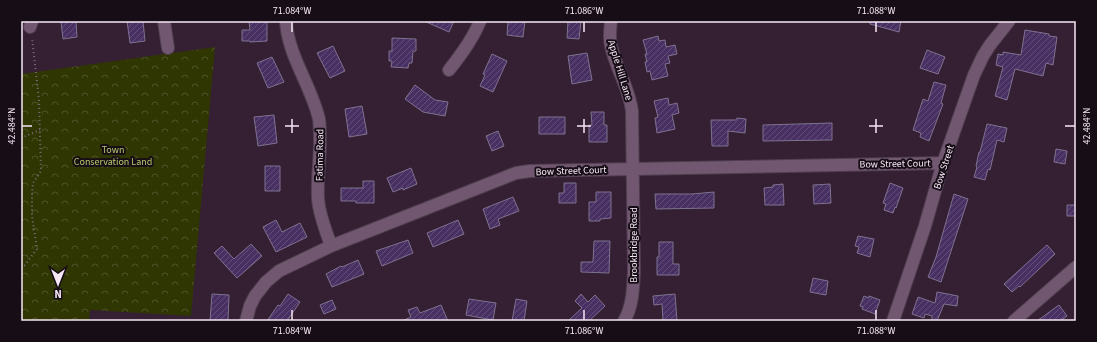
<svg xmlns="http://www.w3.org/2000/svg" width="1097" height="342" font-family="'Source Sans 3',sans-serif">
<defs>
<pattern id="park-crowns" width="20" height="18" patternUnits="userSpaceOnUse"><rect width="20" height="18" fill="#2f3602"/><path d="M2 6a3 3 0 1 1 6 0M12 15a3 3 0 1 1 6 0" fill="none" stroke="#4e5328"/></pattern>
<pattern id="building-hatch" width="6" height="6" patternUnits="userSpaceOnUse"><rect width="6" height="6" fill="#483062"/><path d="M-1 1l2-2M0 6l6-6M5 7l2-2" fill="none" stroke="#634e79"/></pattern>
</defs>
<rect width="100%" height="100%" fill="#341f33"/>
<!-- park -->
<path fill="url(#park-crowns)" d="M215,47l-24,269 -101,-6 -1,11h-68v-247z"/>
<!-- building -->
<path fill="url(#building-hatch)" stroke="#7f7290" d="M71,21h5l1,16 -14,2 -2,-17z
M127,21h16l2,20 -15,2z
M249,21h18v20l-17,1v-1h-8v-11h8z
M424,21h30l-5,11z
M508,21h17l-2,16 -16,-2z
M568,21h13l-2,18 -12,-1z
M870,21h31l-2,11 -29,-8z
M1025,30l24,4v2l8,1 -4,28 -7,-2 -3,13 -28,-7 -8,31 -12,-4 8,-29 -7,-2 2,-11 5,1v-3l18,3z
M658,36l1,5 6,-1 1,7 9,-2 2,9 -9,2 2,7 -5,1 3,12 -16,4 -2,-9 -3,1 -2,-10h2l-2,-8h2l-4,-14z
M392,38l24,1v12h-3l-1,12h-3l-1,5 -17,-1 1,-6h-3v-10h3z
M333,46l12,25 -15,7 -13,-25z
M927,50l18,7 -7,17 -18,-6z
M587,53l5,27 -20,4 -4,-28z
M492,54l15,7 -14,31 -13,-6 5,-11 -2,-1z
M272,57l12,25 -16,6 -11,-25z
M934,82l12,3 -5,18 2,1 -14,37 -9,-4 1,-4 -8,-3 10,-31 5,2z
M415,85l20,15 13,2 -3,14 -22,-4 -18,-13z
M668,98l1,7 8,-2 2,10 -7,2 3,14 -18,4 -2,-15 3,-1 -4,-16z
M362,106l5,28 -18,3 -4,-28z
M591,112h13v13h3v17h-18v-17h3z
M274,115l3,28 -19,3 -4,-29z
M539,117h26v17h-26z
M737,118l9,1 -1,14 -17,-2v15h-16l-1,-26h25z
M832,123v17l-69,1v-16z
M987,124l20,4 -3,14 -7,-2 -7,30 -2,-1 -3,11 -11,-3 3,-10 -1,-1 3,-14h1z
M498,131l6,15 -12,5 -6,-15z
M1056,149l11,2 -2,13 -11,-2z
M265,166h15v25h-15z
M411,168l6,16 -14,6v-2l-10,4 -6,-14z
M363,181h11v22h-18v-2h-15v-13h22z
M564,183h12v20h-17v-10h5z
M890,183l13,5 -7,20 -1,-1 -2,6 -9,-3 2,-6 -3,-1z
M783,184l1,21h-19l-1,-17 9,-1v-2z
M830,184l1,19 -17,1 -1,-19z
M596,192h15v26l-11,1v2h-11v-19h7z
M714,192v16l-58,1 -1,-15h37z
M954,194l14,5 -27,83 -13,-5 8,-20z
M513,197l6,14 -21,8 2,6 -10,4 -7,-20z
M1067,205h9v11h-9z
M276,220l6,12 18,-9 7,14 -31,15 -13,-25z
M458,220l6,14 -31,13 -6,-14z
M858,236l16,3 -4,18 -13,-4 2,-6 -4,-1z
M408,240l5,13 -31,13 -6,-15z
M594,241h16l-1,32 -28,-1v-10h12z
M659,242h14v22h6v11h-22v-18h2z
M251,244l11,12 -25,22 -23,-25 8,-7 12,13z
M1047,245l8,9 -35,33 -1,-1 -7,6 -8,-8z
M358,260l6,14 -32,13 -6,-13 15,-8 1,1z
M813,278l15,3 -2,14 -16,-3z
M937,292l21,4 -1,10 -13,-2 -7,17h-5v-5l-7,-2 -1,4 -12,-4 6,-17 17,6z
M212,294l17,1 -1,26h-18z
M288,294l12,8 -13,19h-20l11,-16 2,1z
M581,294l7,8 7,-7 10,11 -16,15h-21l14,-13 -7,-7z
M675,294l2,27h-14l-1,-17 -8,1 -1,-9z
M864,296l5,2v-2l11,4 -5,14 -13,-5 1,-2 -3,-1z
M469,299l27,4 -3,17 -27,-5z
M516,299l11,2 -3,20h-12z
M332,300l4,9 -12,5 -4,-9z
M441,305l7,16h-46l9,-4 -3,-7 9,-3 3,6z
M1059,305l8,11 -7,5h-23z"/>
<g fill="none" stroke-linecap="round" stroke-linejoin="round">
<!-- minor casing -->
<g stroke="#503e4f" stroke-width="14">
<path id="minor" d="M164,21l4,27
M286,21c2,35 25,64 33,98 1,7 1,14 1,22 0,19 -3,38 -2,58 1,16 8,31 13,47
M611,21c-1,8 -2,17 0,25 5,23 18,41 21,65l2,161c-1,16 -1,34 -10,49
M30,27l2,-6
M449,70c12,-15 24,-31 31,-49
M246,321l4,-15 5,-10 11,-14 13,-11 52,-25 185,-73 14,-2 413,-8
M893,321l32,-95 18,-63 31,-88 9,-19 7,-11 19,-24
M1014,321l62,-54"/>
</g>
<!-- path -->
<path stroke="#7f6c7e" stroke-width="2" stroke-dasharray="1 3" stroke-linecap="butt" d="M21,138l19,-8
M21,268l4,-3 12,-16 -5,-33v-22l1,-11 8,-12 -2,-71 -7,-62"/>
<!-- minor -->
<use href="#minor" stroke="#715870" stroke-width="12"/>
</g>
<!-- ticks -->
<path fill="none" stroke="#f6e7f5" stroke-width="1.5" d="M292,22v10M584,22v10M876,22v10M292,119v14M584,119v14M876,119v14M22,126h10M285,126h14M577,126h14M869,126h14M1065,126h10M292,310v10M584,310v10M876,310v10"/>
<g text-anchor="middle" stroke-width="4" stroke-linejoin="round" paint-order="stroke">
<!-- street labels -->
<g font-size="10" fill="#f6e7f5" stroke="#160d16">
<text transform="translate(621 70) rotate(73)" y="4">Apple Hill Lane</text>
<text transform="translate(319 155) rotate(-89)" y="4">Fatima Road</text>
<text transform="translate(895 163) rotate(-1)" y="4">Bow Street Court</text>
<text transform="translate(943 167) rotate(-72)" y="4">Bow Street</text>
<text transform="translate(571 170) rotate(-2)" y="4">Bow Street Court</text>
<text transform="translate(633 245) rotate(-90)" y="4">Brookbridge Road</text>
</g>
<!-- park labels -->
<g font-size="10" fill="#b8c96d" stroke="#160d16">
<text x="113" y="153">Town<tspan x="113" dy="12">Conservation Land</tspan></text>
</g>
</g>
<!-- border -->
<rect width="1097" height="342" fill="none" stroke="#160d16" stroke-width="44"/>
<!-- north arrow -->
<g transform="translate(58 284) rotate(180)" stroke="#160d16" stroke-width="3" paint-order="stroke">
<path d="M0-3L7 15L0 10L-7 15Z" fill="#f6e7f5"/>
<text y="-6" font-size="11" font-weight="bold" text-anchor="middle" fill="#f6e7f5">N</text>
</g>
<rect x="22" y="22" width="1053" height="298" fill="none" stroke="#f6e7f5" stroke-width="1.5"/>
<g font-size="10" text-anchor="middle" fill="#f6e7f5">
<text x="292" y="14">71.084°W</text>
<text x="584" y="14">71.086°W</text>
<text x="876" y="14">71.088°W</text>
<text transform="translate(1086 126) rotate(-90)" y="4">42.484°N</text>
<text transform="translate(11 126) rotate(-90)" y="4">42.484°N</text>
<text x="292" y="334">71.084°W</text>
<text x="584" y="334">71.086°W</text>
<text x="876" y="334">71.088°W</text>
</g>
</svg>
